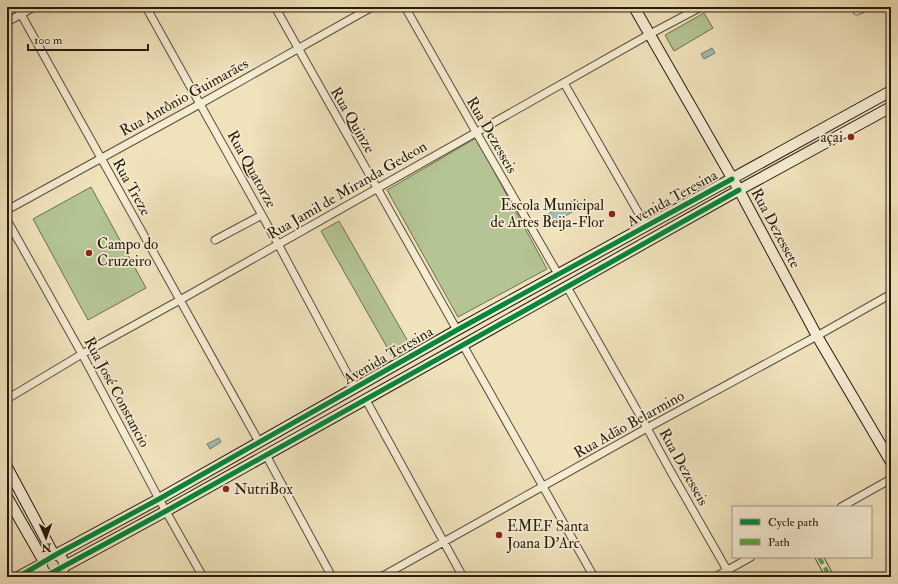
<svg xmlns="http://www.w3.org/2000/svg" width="898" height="584" font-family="'IM FELL Double Pica',serif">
<rect width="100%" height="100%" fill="#f0e2bb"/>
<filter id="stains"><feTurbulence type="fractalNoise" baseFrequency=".005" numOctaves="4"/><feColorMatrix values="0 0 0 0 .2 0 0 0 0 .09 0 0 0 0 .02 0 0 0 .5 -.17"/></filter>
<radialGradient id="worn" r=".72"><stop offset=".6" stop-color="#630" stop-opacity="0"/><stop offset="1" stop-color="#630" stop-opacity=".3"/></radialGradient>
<!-- green -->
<path fill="#b4c494" stroke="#6d7050" d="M704,13l9,15 -39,23 -9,-16z
M476,138l71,131 -89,48 -71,-127z
M91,187l55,101 -58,32 -55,-101z
M339,221l71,124 -18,11 -71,-125z"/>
<!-- water -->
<path fill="#9dbcb9" stroke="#6d7c74" d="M712,48l3,5 -11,6 -3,-5z
M576,199l5,8 -30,17 -5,-9z
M219,438l2,4 -11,7 -3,-5z"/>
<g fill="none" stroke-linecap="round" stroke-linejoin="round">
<!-- street casing -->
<g stroke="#584d38" stroke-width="9">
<path id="street" d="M17,7l242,435
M146,7l132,237 77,144
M275,7l182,323
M405,7l71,125 82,142
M857,11l9,-4
M7,22l27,-15
M564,83l82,143
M7,210l193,-106 172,-97
M7,220l75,134 77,145 44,78
M215,240l47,-25
M567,287l80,141 24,44 60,105
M463,345l131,232
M7,399l75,-45 98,-54 470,-266 51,-27
M366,400l97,177
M266,455l66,122
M841,507l50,-28
M819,557l11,20
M381,577l266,-149 170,-92 74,-42
M715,577l36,-20"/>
</g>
<!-- secondary casing -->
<g stroke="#261b0c" stroke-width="12">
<path id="secondary" d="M634,7l105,183 78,146 74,126
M7,467l46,86
M7,497l36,63
M42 565a11 11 0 1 1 22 0a11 11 0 1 1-22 0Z
M57,554l102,-55 298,-169 434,-239
M65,566l101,-55 297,-166 276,-155 152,-83
M18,577l24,-13"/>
</g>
<!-- street -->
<use href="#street" stroke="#f5ecd3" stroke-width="7"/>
<!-- secondary -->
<use href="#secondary" stroke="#f5ecd3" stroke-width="10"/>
<!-- quiet -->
<path stroke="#53a941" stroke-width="4" stroke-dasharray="8 4" stroke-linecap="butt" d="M857,11l9,-4
M819,557l11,20"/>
<!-- cycleway casing -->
<g stroke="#f5ecd3" stroke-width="8">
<path id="cycleway" d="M18,577l39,-23 102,-55 298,-169 275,-151
M44,577l122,-66 440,-246 133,-75"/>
</g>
<!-- cycleway -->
<use href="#cycleway" stroke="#00873e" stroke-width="5"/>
</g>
<!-- markers -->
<g fill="#8f2418" stroke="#f5ecd3" stroke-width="1.5">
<circle cx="851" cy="137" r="4"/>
<circle cx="612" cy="214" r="4"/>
<circle cx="89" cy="253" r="4"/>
<circle cx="226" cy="489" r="4"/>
<circle cx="499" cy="535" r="4"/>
</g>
<g text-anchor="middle" stroke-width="3.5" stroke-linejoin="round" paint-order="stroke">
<!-- street labels -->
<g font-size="15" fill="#261b0c" stroke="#f5ecd3">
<text transform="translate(184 97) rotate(-29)" y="5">Rua Antônio Guimarães</text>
<text transform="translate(353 120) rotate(60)" y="5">Rua Quinze</text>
<text transform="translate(492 135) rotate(60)" y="5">Rua Dezesseis</text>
<text transform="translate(252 169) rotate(61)" y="5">Rua Quatorze</text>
<text transform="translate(132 187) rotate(61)" y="5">Rua Treze</text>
<text transform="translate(347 190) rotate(-30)" y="5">Rua Jamil de Miranda Gedeon</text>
<text transform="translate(672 198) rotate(-29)" y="5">Avenida Teresina</text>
<text transform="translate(776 228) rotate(62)" y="5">Rua Dezessete</text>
<text transform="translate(388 355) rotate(-30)" y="5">Avenida Teresina</text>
<text transform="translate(117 392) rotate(62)" y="5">Rua José Constancio</text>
<text transform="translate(629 424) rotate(-29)" y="5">Rua Adão Belarmino</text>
<text transform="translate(684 467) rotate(61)" y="5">Rua Dezesseis</text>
</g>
<!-- poi labels -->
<g font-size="15" fill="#261b0c" stroke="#f5ecd3" text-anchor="start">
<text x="843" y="142" text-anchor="end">açai</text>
<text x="604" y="210" text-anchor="end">Escola Municipal<tspan x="604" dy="17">de Artes Beija-Flor</tspan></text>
<text x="97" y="249">Campo do<tspan x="97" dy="17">Cruzeiro</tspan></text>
<text x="234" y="494">NutriBox</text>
<text x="507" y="531">EMEF Santa<tspan x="507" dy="17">Joana D'Arc</tspan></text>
</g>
</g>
<!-- margin -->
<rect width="898" height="584" fill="none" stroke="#f0e2bb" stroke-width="24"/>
<rect x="8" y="8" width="882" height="568" fill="none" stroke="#261b0c" stroke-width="2"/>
<rect x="12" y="12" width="874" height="560" fill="none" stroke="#261b0c"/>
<!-- legend -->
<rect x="732" y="506" width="140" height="52" fill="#f5ecd3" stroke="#a29883"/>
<rect x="740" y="519" width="20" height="6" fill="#00873e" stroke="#a29883"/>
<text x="768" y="526" font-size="12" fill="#261b0c">Cycle path</text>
<rect x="740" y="539" width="20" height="6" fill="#53a941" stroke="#a29883"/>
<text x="768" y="546" font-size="12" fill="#261b0c">Path</text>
<!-- north arrow -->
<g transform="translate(46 538) rotate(178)" stroke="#f5ecd3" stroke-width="3" paint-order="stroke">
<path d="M0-3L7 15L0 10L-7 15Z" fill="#261b0c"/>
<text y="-6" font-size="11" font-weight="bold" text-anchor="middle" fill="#261b0c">N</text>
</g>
<!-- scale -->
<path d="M28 44v6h120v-6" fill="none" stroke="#261b0c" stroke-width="2"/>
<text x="34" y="44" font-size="12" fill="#261b0c" stroke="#f5ecd3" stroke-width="3" paint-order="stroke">100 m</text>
<rect width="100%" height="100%" filter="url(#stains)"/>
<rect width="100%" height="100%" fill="url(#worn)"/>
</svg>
